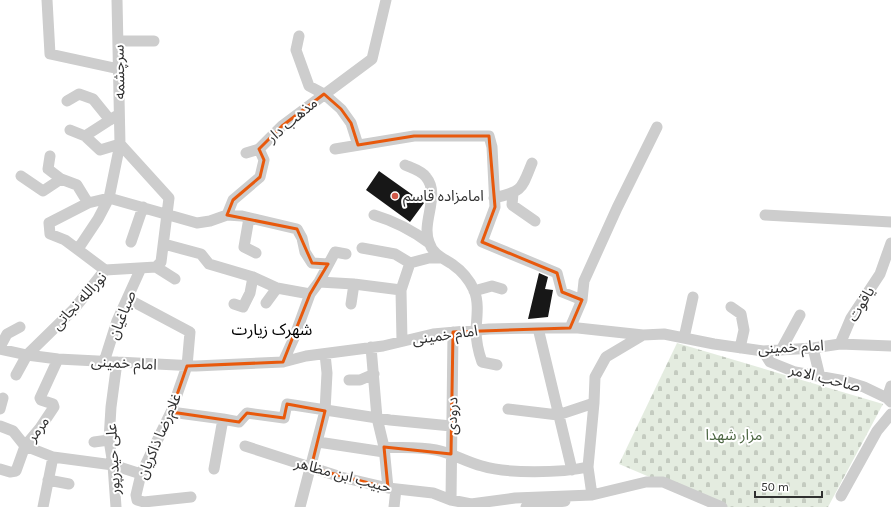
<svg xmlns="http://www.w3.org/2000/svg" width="891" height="507" font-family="Karla,'Noto Sans Arabic',sans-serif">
<defs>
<pattern id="cemetery-stones" width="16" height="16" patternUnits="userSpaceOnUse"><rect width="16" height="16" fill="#e4ece0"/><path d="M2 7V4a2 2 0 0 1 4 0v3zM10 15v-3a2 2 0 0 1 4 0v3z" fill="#c4cbc0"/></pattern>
</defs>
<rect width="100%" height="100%" fill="#fff"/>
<!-- cemetery -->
<path fill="url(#cemetery-stones)" d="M677,343l206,61 -55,103h-108l-101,-43z"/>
<!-- building -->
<path fill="#171717" d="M379,171l45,32 -14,19 -44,-32z
M539,273l9,4 -3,12 8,1 -5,27 -20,2z"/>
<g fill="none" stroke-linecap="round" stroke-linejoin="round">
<!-- minor -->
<path stroke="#cdcdcd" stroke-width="11" d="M47,0l3,54 69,15
M299,36l-3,14 13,36 15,8 17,15 10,14 7,22
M118,41h36
M67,101l12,-7 14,5 17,21
M70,130l15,6 15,14 20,-6
M85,136l31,-20
M335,149l79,-13h75l3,11 3,60 -13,35 75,31 5,19 20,8
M246,153l13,-4
M50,156l-2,13 13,10 16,6 11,18
M405,165c7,3 17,6 21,12 15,18 -5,45 3,65 4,13 14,16 23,22 10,7 17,15 22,26 5,12 3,26 2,39 0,11 2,22 6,33l15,3
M21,176l22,15 18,-12
M513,193l-1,12 23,16
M494,198c29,-7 27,-8 38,-35
M227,215l6,-15 27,-23 4,-17 -5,-11 23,-23 90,-67 14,-59
M374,215c20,6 38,15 55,28
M765,215l126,7
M249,218l-5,29 12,6
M131,242l12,-35
M164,244l37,10 8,10 44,13 24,11 33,6
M362,248l33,6 15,9
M78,249l20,-30 11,-21 11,-54 -3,-144
M156,267l19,12
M105,270l-40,-30 -15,-6 -1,-11 39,-20 21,-5 88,25 13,-2 17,-6 15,1 55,13 5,9 3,14 7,11 16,1
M319,282l35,2 47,6
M474,291l18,-5 10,3
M128,299l62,33 -3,34 -16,46 -30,62 -5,21 1,5 7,2 47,-5
M266,303l11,-15
M234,304l9,3 7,-14 3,-16
M351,304l3,-20
M731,307l10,7 3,16 -4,18
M538,328l34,142
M570,328l12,-28 2,-19 33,-73 40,-81
M684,338l9,-41
M402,341l-1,-51 9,-27 19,-5h10
M840,344l11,-26 29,-44 11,-31
M0,347l7,-13 13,-7
M371,347l6,71 7,29 4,41
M813,348l7,29
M0,349l27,6 31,4 138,7 87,-4 23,-6 77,-10 50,-12 56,-5 49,-1h40l65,7 21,-1 50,10 49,7 50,-3 27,-4 51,2
M781,350l19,-35
M763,351l7,11 25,10 50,9 19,6 23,11 4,4
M104,362l13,-41 24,-53
M283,362l11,-24 16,-44 9,-12 16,-30 11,2
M16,375l11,-20 47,-46 31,-39 51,-3 5,-5 8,-64 -49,-54
M349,380h11l14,-6
M887,398l4,-12
M0,409l3,-11
M508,409l50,6 36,-12
M171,412l52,7 16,3 8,-9 37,5 3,-14 103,16 61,6
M0,426l13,5 12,15 28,11 60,8 28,9
M94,442l15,-2
M318,442l66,10
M245,446l96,31 47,11 45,5 18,7 20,4 44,-6 77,-3 54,-13h17l59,25
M384,447c17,1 35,0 52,3 16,3 30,12 46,16 26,8 79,7 106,1
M0,469l10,3 6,-1 9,-25 15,-18 14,-21 -1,-3 -12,-4 -1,-2 18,-39
M214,469l9,-50
M48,480l21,4
M592,495l-4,-28 6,-64 1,-26 11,-20 37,-22
M841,496l36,-65 14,-17
M451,500l2,-168
M43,507l10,-50
M116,507l-3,-42 -4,-25 2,-33 6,-45
M300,507l25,-96 2,-38 -2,-19
M394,507l2,-18
M526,507l39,-6"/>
</g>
<!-- marked area -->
<path fill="none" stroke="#e8590c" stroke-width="3" stroke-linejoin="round" d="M324,94l17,15 10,14 7,22 56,-9h75l6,71 -13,35 75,31 5,19 20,8 -12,28 -117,4 -2,122 -67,-7 4,41 -77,-20 14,-57 -38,-7 -3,14 -37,-5 -8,9 -68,-10 16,-46 96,-4 27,-68 18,-30 -16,-1 -15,-34 -70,-14 6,-15 27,-23 4,-17 -5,-11 23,-23z"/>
<!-- markers -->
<circle fill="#d15848" stroke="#fff" stroke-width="1.5" cx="395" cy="196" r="4"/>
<g text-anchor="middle" stroke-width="4" stroke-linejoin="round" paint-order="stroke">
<!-- street labels -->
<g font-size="15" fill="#303030" stroke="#fff">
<text transform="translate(119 72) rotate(-91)" y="5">سرچشمه</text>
<text transform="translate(292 120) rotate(-40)" y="5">مذهب دار</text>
<text transform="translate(79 301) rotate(-47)" y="5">نورالله نجاتی</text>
<text transform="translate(861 304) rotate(-59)" y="5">یاقوت</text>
<text transform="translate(122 315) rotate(-68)" y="5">صباغیان</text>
<text transform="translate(445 335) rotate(-8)" y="5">امام خمینی</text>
<text transform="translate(791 347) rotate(-3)" y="5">امام خمینی</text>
<text transform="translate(124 363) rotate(3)" y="5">امام خمینی</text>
<text transform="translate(825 378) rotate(14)" y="5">صاحب الامر</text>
<text transform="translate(452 416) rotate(-89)" y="5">درودی</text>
<text transform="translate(38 429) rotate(-54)" y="5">مرمر</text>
<text transform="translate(159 436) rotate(-67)" y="5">غلام‌رضا ذاکریان</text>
<text transform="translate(113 459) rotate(-93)" y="5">علی حیدرپور</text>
<text transform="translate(343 475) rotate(15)" y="5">حبیب ابن مظاهر</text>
</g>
<!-- poi labels -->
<g font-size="15" fill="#303030" stroke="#fff" text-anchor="start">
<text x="403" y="201">امامزاده قاسم</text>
</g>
<!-- park labels -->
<g font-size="15" fill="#4d6743" stroke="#fff">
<text x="734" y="440">مزار شهدا</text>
</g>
<!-- neighbourhood labels -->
<g font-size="16" fill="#000" stroke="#fff">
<text x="272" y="335">شهرک زیارت</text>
</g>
</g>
<!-- scale -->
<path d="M755 491v6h67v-6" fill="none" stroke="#303030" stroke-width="2"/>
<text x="761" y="491" font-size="12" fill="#303030" stroke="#ffffff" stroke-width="3" paint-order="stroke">50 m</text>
</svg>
